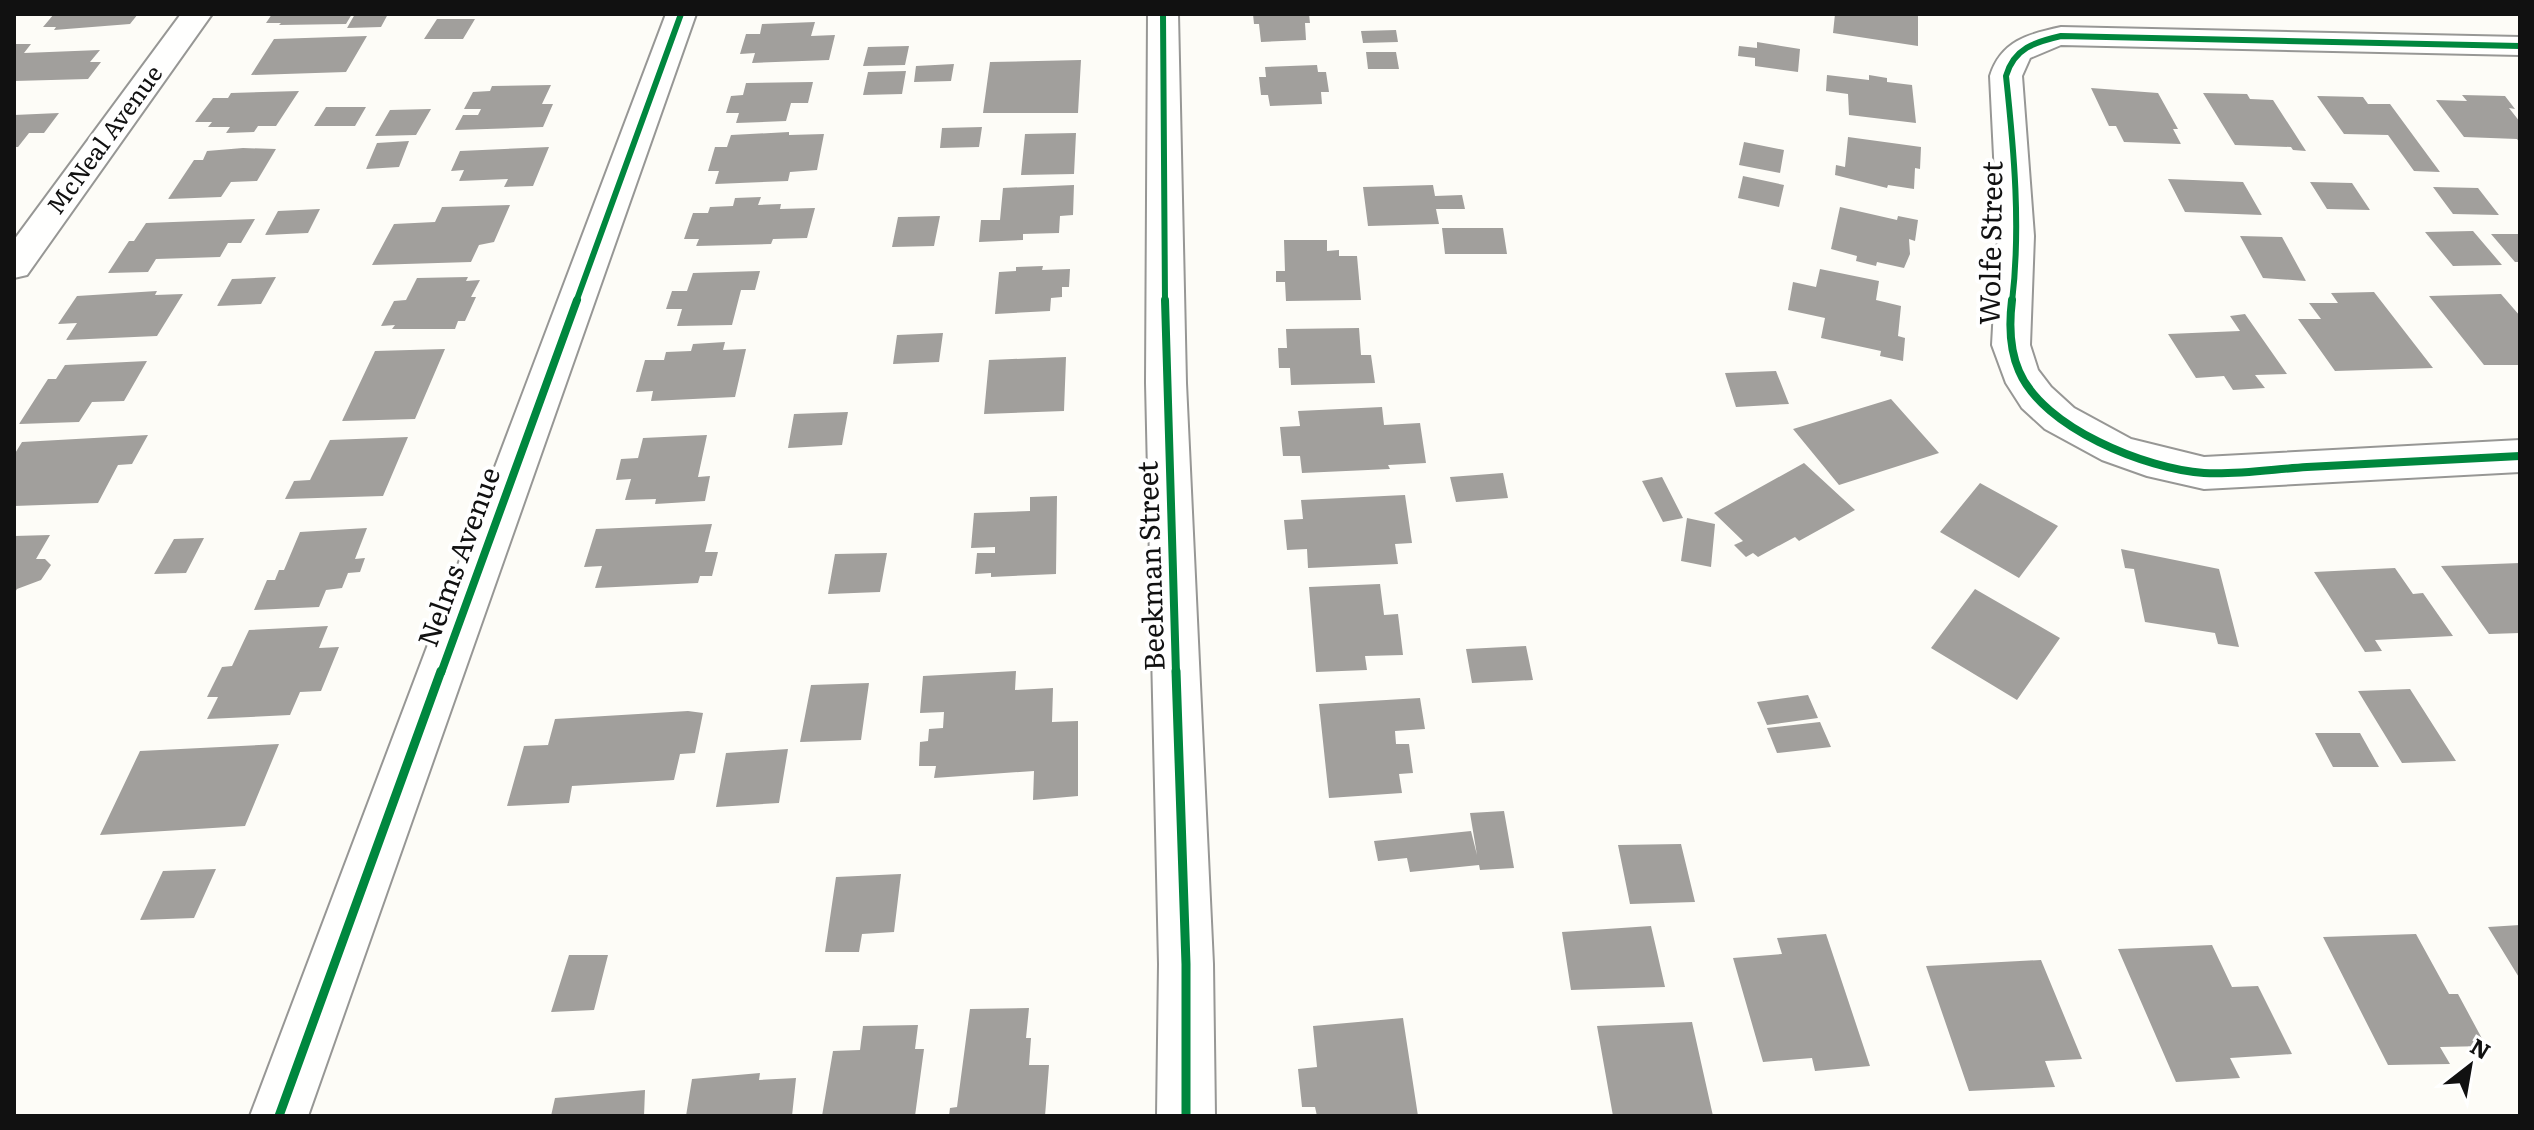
<svg xmlns="http://www.w3.org/2000/svg" width="2534" height="1130" font-family="Literata,serif">
<rect width="100%" height="100%" fill="#fdfcf7"/>
<!-- building -->
<path fill="#a19f9c" d="M54,14h84l-8,10 -76,6 2,-3h-13z
M272,14h80l-6,10 -67,1 2,-2h-15z
M355,14h33l-7,13 -34,1z
M1253,14h56l1,9h-5l1,17 -45,2 -2,-18h-5z
M1835,14h83v32l-85,-13z
M437,19h38l-12,20h-39z
M815,22l-4,14 24,-1 -6,25 -77,3 3,-10 -15,1 6,-20h14l2,-10z
M1396,30l2,12 -35,1 -2,-12z
M367,36l-21,36 -95,3 23,-36z
M1757,42l43,7 -2,23 -43,-6v-8l-17,-2 1,-10 18,2z
M14,44h17l-7,9 76,-3 -10,12h11l-13,17 -74,2z
M909,46l-4,19 -42,1 5,-19z
M1366,52h30l3,17h-31z
M1081,60l-3,53h-95l7,-51z
M954,64l-3,17 -37,1 2,-16z
M1317,65l1,7h8l3,20h-8l1,12 -52,2 -2,-11h-7l-2,-18h7l-1,-10z
M906,71l-4,23 -39,1 5,-23z
M1827,75l42,5v-5l18,3v4l25,3 4,38 -67,-8 -1,-21 -22,-3z
M813,82l-5,21h-17l-5,18 -50,2 3,-10h-13l5,-17 12,-1 3,-12z
M551,85l-9,19h11l-10,23 -88,3 8,-15h15l3,-6h-17l9,-17 17,-1 2,-5z
M2091,88l67,5 20,36h-5l8,15 -57,-2 -8,-16h-7z
M299,91l-23,35h-18l-4,6 -28,1 4,-6h-22l4,-5h-17l18,-24h15l3,-5z
M2203,93l44,1 3,5 23,1 33,51 -13,-1 -2,-3 -56,-2z
M2462,95l43,1 10,13 -6,-1 11,14v21l-3,-4 -53,-2 -28,-37 31,1z
M2317,96l46,1 5,7h22l50,68 -26,-1 -26,-36 -44,-1z
M326,107h40l-11,19h-41z
M431,109l-15,26 -41,1 15,-26z
M59,113l-15,20h-15l-11,14h-4v-32z
M982,127l-3,20 -39,1 2,-20z
M789,132v3l35,-1 -7,36 -27,2 -2,9 -73,3 4,-13h-11l7,-24h12l4,-12z
M1076,133l-2,41 -53,1 4,-41z
M1848,137l73,10 -1,22 -5,-1 -1,21 -26,-4 -1,3 -52,-13 1,-10 9,2z
M409,141l-10,26 -33,2 11,-26z
M1744,142l40,8 -4,23 -41,-8z
M549,147l-16,39 -29,1 4,-8 -49,2 5,-11 -13,1 9,-20z
M243,148l33,1 -19,32 -26,1 -10,15 -53,2 26,-39h9l4,-9z
M1743,176l41,9 -5,22 -41,-9z
M2168,179l75,3 19,33 -77,-3z
M2310,182l42,1 18,27 -43,-1z
M1074,185l-1,30 -13,1 -1,17 -36,1v6l-44,2 2,-22h19l3,-32z
M1433,185l2,11 27,-1 3,14h-29l3,15 -71,2 -5,-39z
M2433,187l45,1 21,27 -46,-1z
M761,197l-3,8 23,-1 -1,5 35,-1 -8,30 -34,1 -2,5 -75,2 3,-7h-15l9,-26h15l2,-6 23,-1 2,-8z
M510,205l-16,37 -15,3 -8,17 -99,3 22,-41 41,-2 7,-15z
M1840,207l57,13 1,-4 20,4 -3,21 -6,-2 1,15 -6,14 -27,-6 -1,4 -20,-5 1,-5 -26,-7z
M320,209l-12,24 -43,2 13,-24z
M940,216l-6,30 -42,1 6,-30z
M255,219l-14,24h-13l-8,14 -64,2 -8,13 -40,1 21,-32h5l12,-18z
M1442,228h61l4,26h-62z
M2473,231l29,34 -49,1 -28,-34z
M2491,234h29v28h-5z
M2240,236l42,1 24,44 -43,-3z
M1284,240h43v11l12,-1v6h18l4,44 -75,1 -1,-19h-9v-11h9z
M1043,266l-1,4 28,-1 -1,18h-7v10l-11,1 -1,13 -55,3 4,-42 17,-1v-4z
M1820,269l59,12 -3,19 25,6 -3,30 7,2 -2,23 -23,-5 1,-5 -60,-13 4,-20 -37,-8 5,-28 23,5z
M760,271l-5,19h-14l-9,35 -55,1 5,-17h-16l6,-18h15l6,-18z
M276,277l-15,27 -44,2 15,-27z
M468,277l-2,4 14,-1 -9,17h5l-11,24h-7l-3,8h-63l3,-4 -14,1 13,-25 12,-1 11,-22z
M157,291l-2,4 28,-1 -26,42 -91,4 11,-17 -19,1 19,-28z
M2374,292l59,76 -98,3 -37,-52h23l-12,-16h29l-7,-10z
M2501,294l19,22v49h-36l-55,-69z
M2245,314l42,60 -32,1 10,13 -32,2 -9,-14 -28,2 -28,-44 72,-3 -10,-15z
M1359,328l2,27h10l4,28 -84,2 -1,-17h-11l-1,-20h9l-1,-19z
M943,333l-4,29 -46,2 4,-29z
M725,342l-2,8 23,-1 -11,48 -84,4 2,-10 -17,1 9,-32h19l2,-8 25,-1 2,-7z
M445,349l-30,70 -73,2 33,-70z
M1066,357l-2,54 -80,3 5,-54z
M147,361l-23,40 -32,1 -13,20 -60,2 29,-45h8l9,-14z
M1776,371l13,33 -53,3 -11,-34z
M1891,399l48,54 -100,32 -46,-56z
M1382,407l2,18 36,-2 6,40 -38,2 2,4 -88,4 -2,-17h-17l-3,-29 20,-1 -2,-15z
M848,412l-6,33 -54,3 6,-34z
M148,435l-16,29 -14,1 -20,38 -84,3v-51l8,-13z
M707,435l-9,42 12,-1 -5,25 -50,3 1,-5 -31,1 6,-21 -15,1 5,-21 17,-1 5,-20z
M408,437l-25,59 -98,3 9,-18 16,-1 20,-40z
M1804,463l51,47 -56,31 -4,-4 -37,20 -5,-4 -7,4 -12,-12 9,-4 -29,-28z
M1503,473l5,25 -52,4 -6,-25z
M1662,477l21,41 -20,4 -21,-41z
M1980,483l78,43 -39,52 -79,-46z
M1405,495l7,48 -17,1 3,20 -90,4 -1,-19 -20,1 -3,-30 19,-1 -2,-19z
M1057,496l-1,78 -65,3v-4l-16,1 2,-21h18v-6l-24,1 3,-35 56,-2v-14z
M1687,518l28,6 -4,43 -30,-6z
M712,524l-7,28h13l-6,24h-12l-2,7 -103,5 7,-22 -18,1 12,-38z
M367,528l-12,31 10,-1 -5,14 -12,1 -6,15 -16,2 -7,17 -65,3 13,-30h8l4,-10h5l16,-38z
M50,535l-14,24h9l6,6 -10,15 -24,9 -3,5v-58z
M204,538l-18,35 -32,1 20,-35z
M2121,549l98,20 20,78 -21,-3 -3,-11 -70,-11 -11,-53 -9,-1z
M887,553l-7,39 -52,2 7,-40z
M2520,563v70l-31,1 -48,-68z
M2395,568l18,26 10,-1 30,43 -78,4 7,11 -17,1 -51,-80z
M1380,584l4,31 14,-1 5,41 -38,1 2,14 -51,2 -7,-85z
M1975,589l85,49 -43,62 -86,-52z
M328,626l-9,22 20,-1 -18,44 -21,1 -10,23 -83,4 11,-22h-11l15,-30 10,-1 17,-36z
M1526,646l7,34 -61,3 -6,-34z
M1016,671l-1,19 38,-2 -1,34 26,-1v75l-45,4 1,-29 -100,7 2,-12h-17l1,-24 8,-1 1,-12 14,-1 1,-16 -24,1 3,-37z
M869,683l-8,57 -61,2 11,-57z
M2410,689l46,72 -54,2 -44,-72z
M1808,695l10,23 -51,7 -10,-23z
M1420,698l5,31 -30,2 1,13h13l4,29 -14,1 3,19 -73,5 -10,-94z
M688,711l15,2 -8,40 -15,1 -6,26 -102,6 -3,17 -62,3 17,-60 24,-1 7,-26z
M1820,722l11,25 -54,6 -10,-25z
M2315,733h45l19,34h-46z
M279,744l-34,82 -145,9 40,-84z
M788,749l-9,54 -63,4 10,-54z
M1504,811l10,57 -34,2 -1,-5 -69,7 -3,-14 -29,3 -4,-20 97,-10 6,24 -7,-42z
M1681,844l14,58 -65,2 -12,-59z
M216,869l-22,49 -54,2 23,-49z
M901,874l-7,58 -32,2 -3,18h-34l11,-75z
M2520,925v54l-32,-52z
M1651,926l14,61 -94,3 -9,-58z
M1826,934l44,132 -55,5 -3,-13 -49,4 -30,-104 49,-4 -5,-16z
M2416,934l33,60h9l28,52 -46,1 10,17 -62,1 -65,-128z
M2212,945l20,42 26,-1 34,68 -62,4 10,20 -64,4 -58,-133z
M569,955h39l-14,55 -43,2z
M2041,960l41,99 -37,2 10,26 -86,4 -43,-125z
M1029,1008l-3,30h5l-2,27h20l-4,51h-96l1,-8 7,-1 13,-98z
M1403,1018l15,98h-101l-2,-9h-13l-4,-38 19,-2 -4,-41z
M1692,1022l21,94h-100l-16,-90z
M918,1025l-3,24h9l-9,67h-93l11,-65 27,-1 3,-24z
M760,1073l-1,7 37,-2 -4,38h-106l6,-37z
M645,1090l-1,26h-93l4,-18z"/>
<g fill="none" stroke-linecap="round" stroke-linejoin="round">
<!-- street casing -->
<g stroke="#979795" stroke-width="4">
<path id="street" d="M181,14h31l-185,261 -13,3v-38z
M666,14h30l-388,1102h-58z
M1148,14h30l8,369 27,581 2,152h-58l2,-152 -13,-581z
M2061,27l459,10v18l-459,-10 -31,13 -8,18 12,160 -4,109 8,25 13,17 23,21 57,31 73,18 316,-17v32l-316,17 -57,-13 -45,-16 -57,-31 -23,-21 -16,-25 -14,-38 6,-109 -8,-160c11,-35 38,-42 71,-49z"/>
</g>
<!-- street -->
<use href="#street" fill="#fffffe" fill-rule="evenodd"/>
<!-- cycleway-far2 casing -->
<g stroke="#fff" stroke-width="10">
<path id="cycleway-far2" d="M1163,14l2,288
M576,302l105,-288
M2012,302c9,-75 2,-151 -6,-226 8,-28 29,-34 55,-40l459,10"/>
</g>
<!-- cycleway-far1 casing -->
<g stroke="#fff" stroke-width="13">
<path id="cycleway-far1" d="M1165,300l11,373
M2012,300c-3,24 -3,48 7,71 24,57 127,98 185,102 34,2 70,-4 103,-6 71,-3 142,-7 213,-11
M441,673l136,-373"/>
</g>
<!-- cycleway casing -->
<g stroke="#fff" stroke-width="14">
<path id="cycleway" d="M1176,671l10,293v152
M279,1116l162,-445"/>
</g>
<!-- cycleway-far2 -->
<use href="#cycleway-far2" stroke="#00873e" stroke-width="6"/>
<!-- cycleway-far1 -->
<use href="#cycleway-far1" stroke="#00873e" stroke-width="8"/>
<!-- cycleway -->
<use href="#cycleway" stroke="#00873e" stroke-width="9"/>
</g>
<g text-anchor="middle" stroke-width="8" stroke-linejoin="round" paint-order="stroke">
<!-- far-street labels -->
<g font-size="24" fill="#111" stroke="#fff">
<text transform="translate(105 140) rotate(-54)" y="8">McNeal Avenue</text>
</g>
<!-- street labels -->
<g font-size="28" fill="#111" stroke="#fff">
<text transform="translate(1991 243) rotate(-89)" y="10">Wolfe Street</text>
<text transform="translate(459 557) rotate(-70)" y="10">Nelms Avenue</text>
<text transform="translate(1151 566) rotate(-92)" y="10">Beekman Street</text>
</g>
</g>
<!-- border -->
<rect width="2534" height="1130" fill="none" stroke="#111111" stroke-width="32"/>
<!-- north arrow -->
<g transform="translate(2470 1066) rotate(31)" stroke="#ffffff" stroke-width="6" paint-order="stroke">
<path d="M0-6L14 30L0 20L-14 30Z" fill="#111111"/>
<text y="-12" font-size="22" font-weight="bold" text-anchor="middle" fill="#111111">N</text>
</g>
</svg>
